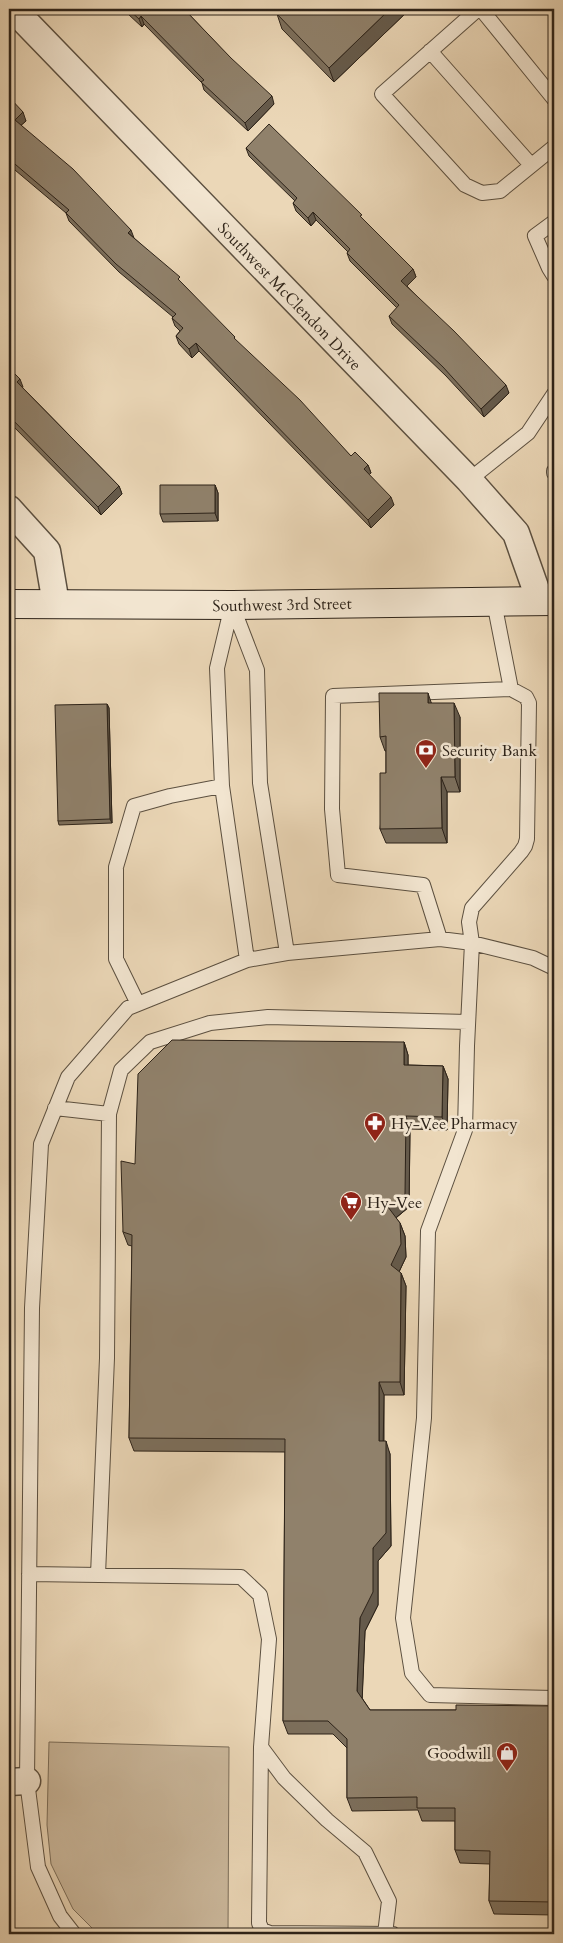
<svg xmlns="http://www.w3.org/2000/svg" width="563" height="1943" font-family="Cardo,serif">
<rect width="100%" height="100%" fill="#ebd7b7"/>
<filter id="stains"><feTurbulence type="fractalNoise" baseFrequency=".004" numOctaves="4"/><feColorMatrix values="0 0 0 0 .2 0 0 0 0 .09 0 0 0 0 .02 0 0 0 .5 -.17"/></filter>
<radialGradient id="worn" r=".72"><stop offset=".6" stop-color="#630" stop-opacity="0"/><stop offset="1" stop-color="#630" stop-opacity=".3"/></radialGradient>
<!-- green -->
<path fill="#cbb89c" stroke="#7c6e5a" d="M49,1742l180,5 -1,187h-130l-25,-25 -22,-45 -4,-39z"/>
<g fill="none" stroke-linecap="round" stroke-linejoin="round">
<!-- lane casing -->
<g stroke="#5c5040" stroke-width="16">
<path id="lane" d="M478,9l-96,85 83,91 17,8 18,-2 54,-44
M481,9l73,90
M430,51l101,114
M554,222l-19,14 14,32 5,8
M554,471v2
M469,480l59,-47 26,-39
M232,605l-15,63 5,118 25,174
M232,605l25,65 3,113 27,170
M511,689l15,8 3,6 -2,136 -2,7 -4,6 -49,56 -3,14 3,21 -5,103 -2,84 -37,101 -4,187 -21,200 9,55 18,22 124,3
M440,939l-17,-54 -85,-10 -6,-66 1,-113 178,-7 -17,-87
M138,1004l-22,-45v-92l18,-61 36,-10 52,-10
M55,1108l54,6 -2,244 -9,217
M109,1114l12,-44 29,-28 60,-19 58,-6 200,5
M29,1574l212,3 19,18 9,44 -8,108 23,31 43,42 38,32 24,49 -4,33
M261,1747l-2,176 3,7 8,3 123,1
M74,1934l-14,-18 -22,-49 -11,-86 5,-473 9,-164 27,-67 60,-69 119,-48 40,-7 153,-14 32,4 61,15 21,10"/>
</g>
<!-- street casing -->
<g stroke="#5c5040" stroke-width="29">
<path id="street" d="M13,9l456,471 47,53 24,68
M9,509l38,42 9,53
M9,1782l18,-1"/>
</g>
<!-- secondary casing -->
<g stroke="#2d2319" stroke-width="30">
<path id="secondary" d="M9,604l223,1 322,-4"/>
</g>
<!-- lane -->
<use href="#lane" stroke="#f2e5d0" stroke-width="14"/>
<!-- street -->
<use href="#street" stroke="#f2e5d0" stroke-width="26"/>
<!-- secondary -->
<use href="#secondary" stroke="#f2e5d0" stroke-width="28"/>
</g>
<!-- wall -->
<path fill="#7c6f5c" stroke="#2d2319" d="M126,9h58l90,95 -26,27 -44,-41 -2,-7 -58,-59 -2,3 -14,-13z
M410,9l-76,73 -52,-53 -5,-15z
M9,97l17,24 -5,4 113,113 48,45 54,58 115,115 17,9 3,8 -2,2 25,30 -23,23 -172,-177 -7,7 -13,-14 -3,-8 4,-5 -5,-5 -3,-8 1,-1 -54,-45 -50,-51 -3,-8 -57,-48z
M246,148l117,71 50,50 3,8 -9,9 102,107 -25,24 -38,-41 -54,-52 -3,-8 8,-8 -47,-47 -3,-8 1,-1 -32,-32 -5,6 -15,-15 -3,-8 2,-2 -46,-45z
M9,368l14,20 96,98 3,8 -21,21 -92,-93z
M215,485l3,8v28l-55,1 -3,-8z
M431,703l29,14v75h-13v51h-61l-6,-14 6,-56v-22h-1l-5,-14z
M107,704l2,4 3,115 -53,2 -1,-4z
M404,1042l4,13v10l35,1 5,13 -1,51 -37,-1 -1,78 -13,11 4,5 5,13 1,21 -7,15 2,1 5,13 -2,109h-20v46l6,13 1,92 -13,15v44l-13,26 -3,67 8,12h86l98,-4v209l-60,-1 -5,-13 1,-37 -30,-1 -5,-13v-29h-33l-4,-11 -66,1 -5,-13v-50l-14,-14h-45l-5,-13 2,-269 -151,-1 -5,-13 3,-192 -4,-1 -5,-13 12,-68z"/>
<!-- shaded-wall -->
<path fill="#655a4b" stroke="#2d2319" d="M390,9h20l-76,73 -5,-14z
M141,16l3,8 -2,3 -3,-8z
M272,96l2,8 -26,27 -3,-8z
M23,112l3,9 -8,7 -3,-8z
M313,212l3,8 -5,6 -3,-8z
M131,230l3,8 -6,-5z
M413,269l3,8 -12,12 -3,-8z
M196,343l3,8 -7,7 -3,-9z
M20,379l3,8 -3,3 -3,-8z
M506,385l3,8 -25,24 -3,-8z
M368,465l3,8 -4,4 -3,-8z
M215,485l3,8v28l-3,-8z
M119,486l3,8 -21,21 -3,-8z
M391,497l3,8 -23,23 -3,-8z
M428,693l5,15 -5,-5z
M454,703l6,14v75l-5,-15z
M107,704l2,4 3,115 -2,-4z
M441,777l6,15v51l-5,-15z
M404,1042l4,13v23l-4,-13z
M443,1066l5,13 -1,51 -5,-13z
M406,1116l4,13 -1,78 -16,13 -5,-13z
M400,1223l5,13 1,21 -10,21 -5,-13z
M401,1273l5,13 -2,109 -4,-13z
M379,1382l5,13 -1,59 -4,-13z
M386,1441l4,13 1,92 -13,15v44l-13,26 -3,73 -5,-13 3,-73 13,-70z"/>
<!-- building -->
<path fill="#90816b" stroke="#2d2319" d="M128,9h56l47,49 41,38 -27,27 -44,-41 3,-2 -63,-64 -2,3z
M283,9h107l-61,59 -52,-54z
M9,97l14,15 -8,8 58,49 58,61 -3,3 52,44 -2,2 57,58 -1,1 66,62 51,56 4,-4 13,13 -4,4 27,28 -23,23 -172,-177 -7,6 -13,-13 7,-8 -11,-10 4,-4 -60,-50 -50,-51 3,-3 -60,-51z
M269,124l93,91 -2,1 53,53 -12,12 53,50 52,54 -25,24 -38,-42 -54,-51 10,-11 -52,-52 3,-4 -37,-37 -5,6 -15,-15 4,-5 -51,-50z
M9,368l11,11 -3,3 102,104 -21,21 -89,-91z
M160,485h55v28l-55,1z
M379,693h49v10h26l1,74h-14l1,51 -62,1v-56h6v-37l-6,1z
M107,704l3,115 -52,2 -3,-116z
M172,1040l232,2v23l39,1 -1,51 -36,-1 -1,78 -17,13 12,16 1,21 -10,21 10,8 -1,109h-21v59h7v92l-13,15v44l-13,26 -3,73 13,19h86v-5l98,1v196l-65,-1 1,-50 -35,-1v-42h-38v-11l-70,1v-59l-19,-18h-45l2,-282 -156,-1 3,-203 -9,-3 -2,-71 14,3 3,-90z"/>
<!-- icons -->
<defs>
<g id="bank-pin" transform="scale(1.125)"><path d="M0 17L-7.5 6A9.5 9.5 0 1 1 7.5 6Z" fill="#8f2418" stroke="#f2e5d0"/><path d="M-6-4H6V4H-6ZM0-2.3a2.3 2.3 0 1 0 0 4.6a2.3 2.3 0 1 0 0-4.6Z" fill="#fff"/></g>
<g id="pharmacy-pin" transform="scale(1.125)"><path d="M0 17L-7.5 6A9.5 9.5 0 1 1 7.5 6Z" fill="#8f2418" stroke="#f2e5d0"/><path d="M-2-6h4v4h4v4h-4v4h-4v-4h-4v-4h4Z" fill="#fff"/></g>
<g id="supermarket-pin" transform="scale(1.125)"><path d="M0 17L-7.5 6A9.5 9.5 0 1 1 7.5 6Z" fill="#8f2418" stroke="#f2e5d0"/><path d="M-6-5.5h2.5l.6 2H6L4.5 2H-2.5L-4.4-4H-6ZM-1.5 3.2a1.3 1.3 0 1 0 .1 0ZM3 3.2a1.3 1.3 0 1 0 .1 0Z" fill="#fff"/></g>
<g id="shop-pin" transform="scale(1.125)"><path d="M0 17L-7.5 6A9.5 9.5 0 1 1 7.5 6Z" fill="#8f2418" stroke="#f2e5d0"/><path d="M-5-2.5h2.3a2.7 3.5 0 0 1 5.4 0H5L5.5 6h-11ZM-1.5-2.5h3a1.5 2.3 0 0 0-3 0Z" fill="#fff"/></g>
</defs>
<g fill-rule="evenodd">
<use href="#bank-pin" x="426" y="750"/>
<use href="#pharmacy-pin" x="375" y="1123"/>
<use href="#supermarket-pin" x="351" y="1202"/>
<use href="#shop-pin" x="507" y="1753"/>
</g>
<g text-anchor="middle" stroke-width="5" stroke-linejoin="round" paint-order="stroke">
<!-- street labels -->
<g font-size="16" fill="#2d2319" stroke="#f2e5d0">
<text transform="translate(290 296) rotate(46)" y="6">Southwest McClendon Drive</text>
<text transform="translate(282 604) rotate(-1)" y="6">Southwest 3rd Street</text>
</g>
<!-- poi labels -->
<g font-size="16" fill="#2d2319" stroke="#f2e5d0" text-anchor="start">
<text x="442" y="756">Security Bank</text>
<text x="391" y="1129">Hy-Vee Pharmacy</text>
<text x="367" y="1208">Hy-Vee</text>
<text x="491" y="1759" text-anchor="end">Goodwill</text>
</g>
</g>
<!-- margin -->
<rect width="563" height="1943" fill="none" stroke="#ebd7b7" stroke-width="30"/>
<rect x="10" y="10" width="543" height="1923" fill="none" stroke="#2d2319" stroke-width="2.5"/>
<rect x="15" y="15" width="533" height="1913" fill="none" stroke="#2d2319"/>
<rect width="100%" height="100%" filter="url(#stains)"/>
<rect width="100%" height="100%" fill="url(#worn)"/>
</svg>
